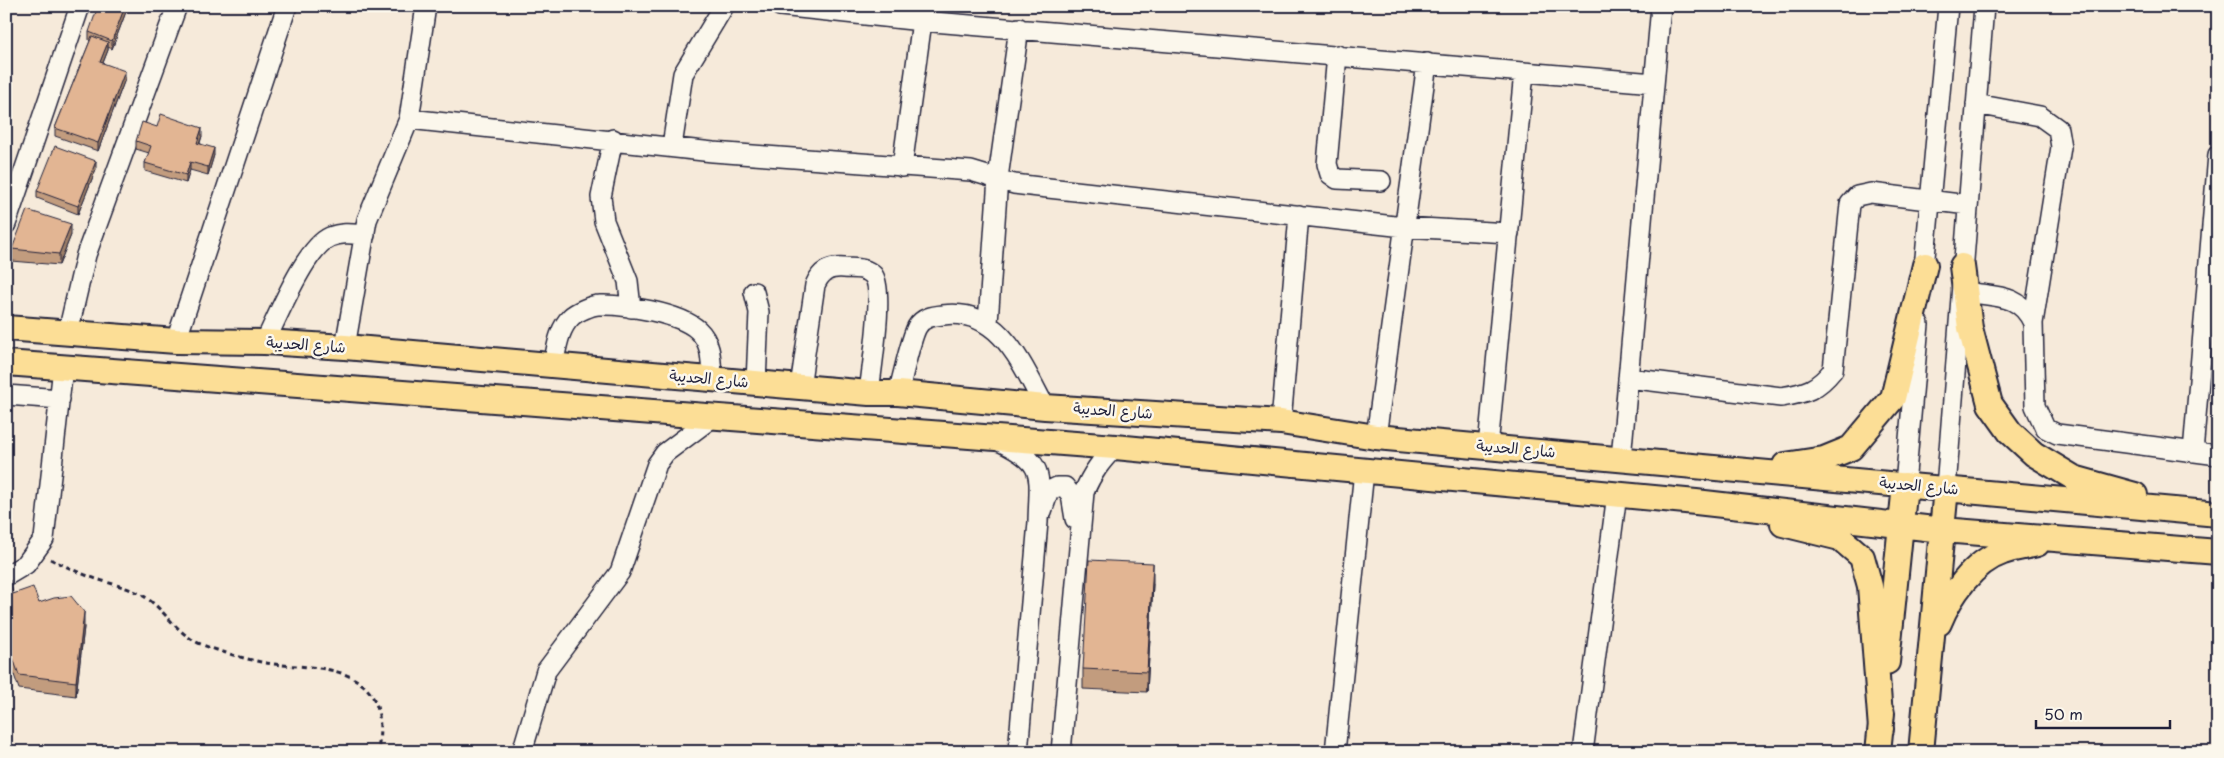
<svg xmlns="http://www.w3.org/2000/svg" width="2224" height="758" font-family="'Playpen Sans','Playpen Sans Arabic',sans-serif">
<rect width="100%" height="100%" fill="#f6eada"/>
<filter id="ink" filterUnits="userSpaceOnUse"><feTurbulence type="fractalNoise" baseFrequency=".02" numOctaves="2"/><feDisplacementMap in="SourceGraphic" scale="10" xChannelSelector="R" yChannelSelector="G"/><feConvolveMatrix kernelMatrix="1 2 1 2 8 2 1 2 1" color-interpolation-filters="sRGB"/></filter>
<g filter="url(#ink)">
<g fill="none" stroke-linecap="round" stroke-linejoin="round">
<!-- minor casing -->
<g stroke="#22223b" stroke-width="22">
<path id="minor" d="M780,6l142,15 732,62
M1337,55l-10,109 3,10 7,5 44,2
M1976,104l64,12 18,13 3,18 -28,176
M409,119l304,33 258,19 43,13 25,3 365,40 105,6
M613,139l-12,58 3,24 24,60 3,27
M672,146l11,-72 41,-68
M902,167l20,-146
M6,224l74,-218
M1923,279l25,-273
M754,292l5,20 -3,71
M1966,292c28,5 54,1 67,31l2,83 10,22 12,6 161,21
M988,323l10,-145 21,-150
M68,332l18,-77 91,-249
M176,341l111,-335
M265,342c13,-26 40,-94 65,-105 12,-5 23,-3 35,-2
M345,347l22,-127 42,-101 17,-113
M553,365c4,-17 5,-35 18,-48 5,-5 21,-12 28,-12 24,-1 81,8 99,25 14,13 13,31 14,49
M1628,378l153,19c25,-4 36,-7 52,-27l17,-166 7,-8 14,-3 97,12
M800,387l15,-102c6,-14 14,-18 29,-17 11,1 21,-1 29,7 12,14 -2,97 -4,118
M898,393c5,-16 12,-53 19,-66 6,-10 16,-11 26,-12 57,-8 79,50 102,92
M6,395l54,4
M1281,422l18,-207
M1376,437l51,-374
M999,441c48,23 40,32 39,81l-20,230
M1488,447l36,-375
M2193,452l25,-297
M1621,459l40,-453
M1905,485l14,-161
M1946,488l38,-482
M1042,511l7,-20 8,-4h8l6,8 4,24
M6,576l20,-12 18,-25 19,-172
M522,752l24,-81 74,-99 37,-108 8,-11 48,-36
M1061,752l23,-260c8,-19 17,-31 31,-45
M1335,752l29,-281
M1583,752l34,-258"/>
</g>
<!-- major casing -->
<g stroke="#22223b" stroke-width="28">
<path id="major" d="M1962,266l8,62 20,76 20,28 24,22 40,24 61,17
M6,328l170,13 89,1 80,5 524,46h29l147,14 236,15 95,15 842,77
M6,363l1109,84 581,55 247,28 275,22
M1785,465l39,-6 27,-11 42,-50 32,-133
M1783,524l57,14 22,19 8,29 11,143
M1939,623c11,-27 34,-61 64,-71 11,-4 23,-5 34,-8
M1887,662l18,-177
M1878,752l4,-39
M1921,752l25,-264"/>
</g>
<!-- path -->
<path stroke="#22223b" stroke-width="3" stroke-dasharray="5 4" stroke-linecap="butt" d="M50,559c13,6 25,12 38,17 20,8 42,10 60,23 19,14 31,37 55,46 18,7 39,13 58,17 32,7 75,0 102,23 20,18 18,43 15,67"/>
<!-- minor -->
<use href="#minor" stroke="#fbf7ec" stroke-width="19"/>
<!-- major -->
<use href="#major" stroke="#fcde96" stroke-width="24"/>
</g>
<!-- wall -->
<path fill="#c29c7e" stroke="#22223b" d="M127,6v3l-15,40 -4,-2v3l-5,13 22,16 -27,72 -43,-15v-8l35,-87 -1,-1v-8z
M157,127l45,9 -2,7 14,12 -6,20 -18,-5 -4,13 -41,-12v-8l4,-10 -13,-4v-8z
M96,169l-18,45 -41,-16v-7z
M71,235l-12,30 -47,-4v-12z
M6,581l7,13 26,9 45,24 -8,69 -57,-7 -13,-37z
M1153,584l-6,108 -64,-3v-20z"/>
<!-- shaded-wall -->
<path fill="#9e7f67" stroke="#22223b" d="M125,6h2v3l-15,40v-8z
M108,42v8l-8,20v-8z
M125,71v8l-27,72v-8z
M202,128v8l-5,14v-7z
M214,148v7l-6,20v-8z
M96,161v8l-18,45v-8z
M190,162v8l-4,13v-8z
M71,224v11l-12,30v-11z
M1153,563v21l-6,108v-20z
M84,612v15l-8,69v-14z"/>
<!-- building -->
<path fill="#e2b593" stroke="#22223b" d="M98,6h27l-13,35 -23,-9z
M92,36l16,6 -8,20 25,9 -27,72 -43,-15z
M161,114l41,14 -5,15 17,5 -6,19 -18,-5 -4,13 -41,-12 6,-17 -15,-5 6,-19 15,5z
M55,146l41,15 -18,45 -41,-15z
M27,210l44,14 -12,30 -47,-5z
M1089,560l64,3 -6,109 -64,-3z
M10,580l3,14 20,-7 6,16 15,-5 17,-2 13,16 -8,70 -57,-7 -13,-37v-57z"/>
</g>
<g text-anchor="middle" stroke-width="5" stroke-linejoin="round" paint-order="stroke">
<!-- street labels -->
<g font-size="15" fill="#22223b" stroke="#fbf7ec">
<text transform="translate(306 345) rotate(4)" y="5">شارع الحديبة</text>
<text transform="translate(709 379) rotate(5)" y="5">شارع الحديبة</text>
<text transform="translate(1113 411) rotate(4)" y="5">شارع الحديبة</text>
<text transform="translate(1516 449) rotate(5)" y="5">شارع الحديبة</text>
<text transform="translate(1919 486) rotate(5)" y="5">شارع الحديبة</text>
</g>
</g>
<!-- margin -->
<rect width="2224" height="758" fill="none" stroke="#fbf7ec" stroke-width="25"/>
<rect x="12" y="12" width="2199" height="733" fill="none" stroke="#22223b" stroke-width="2" filter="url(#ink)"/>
<!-- scale -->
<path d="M2036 720v8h134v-8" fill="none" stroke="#22223b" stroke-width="2.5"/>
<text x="2044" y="720" font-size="15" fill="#22223b" stroke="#fbf7ec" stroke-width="4" paint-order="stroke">50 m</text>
</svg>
